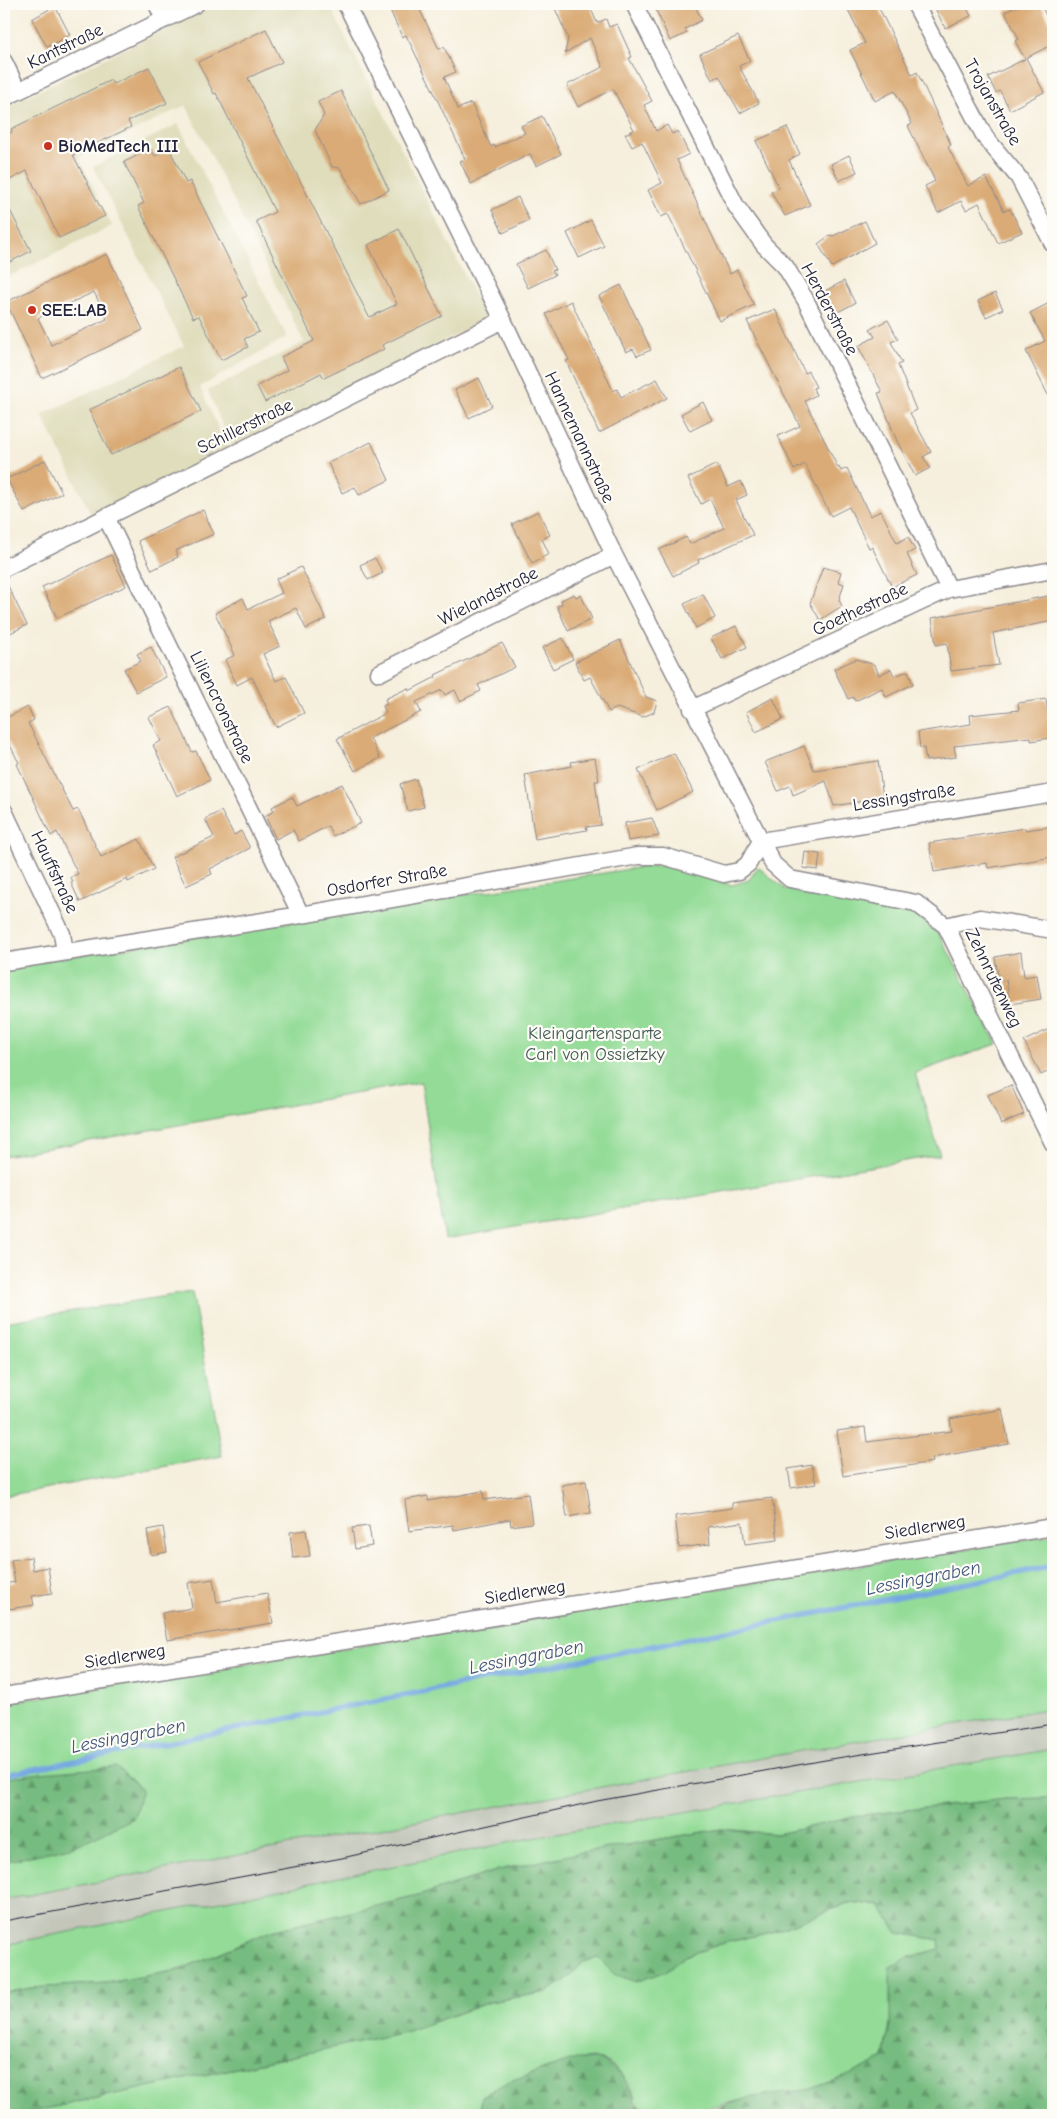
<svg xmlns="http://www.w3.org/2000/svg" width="1057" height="2119" font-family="'Comic Neue',sans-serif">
<defs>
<pattern id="forest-firs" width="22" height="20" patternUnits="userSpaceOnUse" patternTransform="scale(1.25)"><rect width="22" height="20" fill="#76bb7f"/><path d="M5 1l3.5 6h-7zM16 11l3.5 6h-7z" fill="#609869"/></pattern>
</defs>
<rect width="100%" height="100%" fill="#fdfcf7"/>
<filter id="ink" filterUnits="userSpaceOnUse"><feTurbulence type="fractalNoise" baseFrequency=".02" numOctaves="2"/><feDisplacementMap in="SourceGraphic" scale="10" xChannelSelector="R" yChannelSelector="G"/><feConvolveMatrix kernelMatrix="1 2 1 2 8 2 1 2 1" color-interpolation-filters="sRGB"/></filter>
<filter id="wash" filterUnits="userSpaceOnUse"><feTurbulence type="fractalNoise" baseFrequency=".0096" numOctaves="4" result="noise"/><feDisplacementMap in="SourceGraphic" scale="20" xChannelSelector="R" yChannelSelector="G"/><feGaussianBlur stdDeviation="1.12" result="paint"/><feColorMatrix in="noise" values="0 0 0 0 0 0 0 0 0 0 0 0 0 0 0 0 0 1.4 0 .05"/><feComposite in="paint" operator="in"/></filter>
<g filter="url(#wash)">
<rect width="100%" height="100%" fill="#f6efdd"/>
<!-- built -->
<path fill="#dfddbb" d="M218,4h111l158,316 -256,125 -23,-54 96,-49 -118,-237 -107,53 33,68 -108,53v-172z
M178,124l109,213 -87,50 27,61 -135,68 -50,-101 142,-69 -91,-179z"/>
<!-- railway -->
<path fill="#c3c6b9" d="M1053,1708v41l-526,90 -523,106v-45l467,-90 313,-57z"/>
<!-- green -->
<path fill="#93db96" stroke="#5a7e68" d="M663,866l69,19 17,-5 9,-13 28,23 126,22 27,22 58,110 -82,29 25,82 -495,84 -24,-157 -417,74v-189l638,-100z
M192,1292l30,164 -218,40v-174z
M1053,1535v173c-351,58 -700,125 -1049,192v-197z
M1053,1749v49l-47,1 -143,16 -86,19 -56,-5 -137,23 -85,18 -81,26 -147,35 -92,39 -72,13 -76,5 -27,5v-48l523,-106z
M851,1902l29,4 18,27 42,7v9l-31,8 -19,67 -6,34c-24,12 -50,27 -77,33 -18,3 -38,3 -56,7 -30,6 -70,21 -100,15 -19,-8 -17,-26 -29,-39 -4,-4 -16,-14 -21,-15 -23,-7 -95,28 -119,37l-2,19h-463l388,-83 85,-30 57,-10 24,-16 12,-14 15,-4 16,16 52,-3 19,-15 39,-13 51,-12z"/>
<!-- forest -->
<path fill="url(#forest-firs)" stroke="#4c6e5d" d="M116,1767l26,22 -8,29 -59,28 -71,16v-83l36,-6z
M1053,1798v317h-376l36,-5 34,-12 31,-5 29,-3 40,-14 37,-18 6,-34v-57l19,-10 31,-8v-9l-42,-7 -18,-27 -29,-4 -76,29 -51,12 -39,13 -19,15 -30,11 -22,-8 -16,-16 -15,4 -12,14 -24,16 -57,10 -85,30 -388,83h-13v-122l27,-5 76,-5 72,-13 92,-39 147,-35 81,-26 85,-18 137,-23 56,5 86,-19 143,-16z
M576,2059h25l22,16 13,28 15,10 23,2h-194l2,-19 27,-15z"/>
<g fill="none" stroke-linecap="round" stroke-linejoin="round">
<!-- stream -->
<path stroke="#74a8e0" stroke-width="5.5" d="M4,1775l1049,-209"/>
</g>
<g id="blocks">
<!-- building -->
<path fill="#daab76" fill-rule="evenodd" d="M403,4h14l22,45 5,-2 12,25 -12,5 14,32 13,-6 20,44 3,-2 1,2 30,-14 -4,-7 21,-10 19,38 -25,12 -6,-12 -59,30 -11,-23 5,-2 -35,-75 -24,-49 -4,2 -12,-27z
M553,4h36l8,19 9,-4 3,8 8,-3 15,33 -3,1 23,43 -8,4 12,26 11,-6 5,9 6,-3 11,23 -12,6 53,114 7,-4 17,35 -34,16 -52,-107 -7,3 -13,-27 14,-7 -20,-41 -10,5 -7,-13 9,-4 -21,-41 -35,18 -11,-22 36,-18 -13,-29 -25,15 3,-15z
M668,4h26l8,16 -17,9 2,4 -17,8 -14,-31z
M845,4h32l35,71 5,-3 12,25 22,48 -3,2 20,39 18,-9 18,34 6,-2 12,23 -24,11 -19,-40 -13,7 -5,-9 -23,12 -13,-27 10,-5 -27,-55 4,-2 -17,-33 -20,10 -25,-51 15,-7z
M933,4h32l6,12 -26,12z
M1022,4h18l13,24v16l-27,14 18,34 -34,18 -10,-19 -4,2 -8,-16 37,-18 -10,-18 4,-2 -14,-27z
M55,6l15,29 -23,12 -15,-28z
M266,29l16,33 -34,16 120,237 2,2 27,-13 -29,-59 31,-16 43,87 -60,29 2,4 -60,29 -3,-5 -56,29 -8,-16 30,-16 -6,-13 33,-16 -58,-120 19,-9 -59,-119 -2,1 -16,-32z
M738,36l12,25 -11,5 20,37 -19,10 -21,-37 -7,4 -12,-26z
M149,67l18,36 -39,18 3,6 -58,28 32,61 -46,22 -32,-67 -23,12v-47l8,-4 -1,-3 100,-49 2,4z
M341,91l48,99 -28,14 -21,-36 -8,-1 -17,-37 9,-15 -6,-13z
M787,127l13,27 -11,6 21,45 -25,11 -14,-24 8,-4 -23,-47z
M169,148l17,35 4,-2 57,115 -5,2 17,34 -15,7 4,8 -27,13 -22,-44 -6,2 -55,-112 6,-3 -20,-41 27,-13 4,7z
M849,155l8,17 -18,9 -8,-17z
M518,197l11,23 -26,13 -11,-23z
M4,199l27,52 -27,14z
M591,220l13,26 -25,12 -12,-25z
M865,221l10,22 -43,24 -14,-23 12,-9 3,1z
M546,250l9,20 -3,1 3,4 -27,13 -12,-24z
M107,254l36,76 -101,48 -36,-76zM94,292l13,27 -56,26 -13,-27z
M844,281l11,22 -21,11 -11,-22z
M621,285l30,65 -14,6 -4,-7 -7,3 -27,-56z
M995,293l8,16 -17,8 -8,-16z
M571,301l42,90 4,-2 4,8 36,-18 10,19 -68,35 -33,-72 3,-1 -23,-46z
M1053,301v104l-27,-54 19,-10 -15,-28z
M775,309l26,56 4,8 3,-2 8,16 -3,1 3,7 -11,6 33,67 1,-1 2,4 6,-3 23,48 11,-5 16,32 11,-6 7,13 -8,4 10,21 -25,12 -20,-40 -3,1 -20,-41 -18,9 -26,-52 -11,6 -16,-34 22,-10 -53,-105z
M888,320l10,19 -7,3 11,21 -4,2 18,45 -6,3 21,39 -8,5 7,11 -15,8 -18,-35 -19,-48 4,-1 -24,-46 17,-9 -5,-8z
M179,367l22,44 -90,44 -22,-45z
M479,378l13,28 -23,12 -14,-28z
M703,402l9,18 -22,11 -9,-17z
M371,442l18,38 -30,15 -4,-8 -13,6 -14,-30z
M45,460l17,33 -38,19 -17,-33z
M717,464l11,23 13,-6 6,14 -11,5 17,35 -55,25 1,3 -26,13 -14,-26 27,-13 4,7 34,-16 -14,-29 -9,5 -13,-26z
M203,510l11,24 -39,17 3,6 -26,13 -14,-29z
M538,511l12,24 -8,4 7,15 -17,9 -20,-39z
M111,555l15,31 -69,32 -15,-31z
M375,558l8,15 -15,7 -8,-15z
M301,567l25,52 -20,10 -10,-21 -28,13 12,25 -17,8 13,27 10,-4 18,36 -28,14 -24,-50 -15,8 -12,-25 10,-5 -20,-42 28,-15 5,11 34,-16 -6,-14z
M823,567l18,5 -3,10 6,2 -5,16 3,6 -22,14 -10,-17z
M4,578l23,47 -23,11z
M574,594l2,3 5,-2 11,24 -24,12 -11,-25 5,-2 -1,-4z
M703,594l12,24 -19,10 -12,-24z
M1053,595v26l-60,12 6,32 -48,6 -4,-28 -11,2 -4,-27z
M736,626l11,21 -25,12 -11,-21z
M563,638l10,21 -20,10 -11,-21z
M620,640l26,57 11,4 -3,11 -11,5 -26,-9 -8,4 -19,-35 -6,3 -9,-18z
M502,643l13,24 -37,18 3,6 -21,10 -5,-11 -10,5 -3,-5 -26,12 5,10 -51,26 10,20 -25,13 -18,-32 49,-26 -3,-7 4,-2 -2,-5 23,-11 1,3 27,-14 -1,-2z
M151,647l15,30 -30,15 -12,-23 17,-8 -4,-7z
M856,659l19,6 4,10 12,-6 3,7 14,-5 5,13 -27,13 -4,-9 -27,13 -2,-4 -5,2 -14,-30z
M773,698l10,21 -27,13 -10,-20z
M1046,699l5,39 -20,3v-4l-77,9 2,11 -30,4 -2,-13h-4l-2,-16 53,-8 -1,-9 49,-5 -1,-7z
M28,707l6,13 -6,3 45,88 5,-2 23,48 38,-18 15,30 -26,13 -1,-3 -47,23 -9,-19 2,-1 -2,-5 7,-3 -21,-42 -6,4 -34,-72 2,-1 -15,-30v-14z
M171,707l21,45 4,-1 14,29 -33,16 -24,-51 8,-4 -12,-24z
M804,746l10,24 64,-9 5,37 -49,8 -8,-25 -33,14 -3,-9 -12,5 -13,-29z
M674,753l19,39 -36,18 -19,-40z
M595,758l4,23h-4l6,44 -15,2 1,3 -52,9 -10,-64 47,-9 -1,-4z
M416,779l8,28 -16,4 -8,-27z
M342,784l19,39 -28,13 -5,-10 -29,15 -6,-11 -17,9 -11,-23 9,-5 -2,-4 20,-10 5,9z
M221,811l13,24 7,-4 9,17 -40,21 2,5 -26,12 -14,-29 42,-20 -9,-18z
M652,818l7,18 -31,5 -3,-18z
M1053,826v31l-65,11 -1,-5 -53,9 -5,-29 96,-15 1,2z
M805,852l15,2 -2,16 -15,-2z
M1021,952l3,25 13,-2 4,24 -31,5 -4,-24 -7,1 -4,-24z
M1053,1027v42l-12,6 -17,-34z
M1011,1085l13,29 -23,10 -13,-29z
M1002,1409l7,35 -77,14 1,4 -90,14 -6,-45 28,-4 2,15 85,-11 -2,-12z
M812,1465l4,19 -25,4 -3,-19z
M586,1481l5,32 -24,4 -5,-32z
M483,1491l1,9 44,-6 4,29 -21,3 -1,-7 -56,11 -1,-5 -44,6 -4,-31 23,-4v5z
M772,1498l6,42 -33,4 -3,-22 -34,5 2,17 -31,4 -4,-32 57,-8v-5z
M369,1526l3,20 -17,3 -3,-21z
M163,1527l4,25 -16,3 -4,-25z
M306,1530l4,26 -17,2 -3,-26z
M31,1557l2,13 15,-3 4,26 -20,3 2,9 -25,4 -4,-25 10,-2 -4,-22z
M213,1579l4,23 50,-9 6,30 -106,17 -5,-27 30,-5 -4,-25z"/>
</g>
</g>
<g filter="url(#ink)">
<use href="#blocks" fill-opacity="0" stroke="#8c888c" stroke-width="1"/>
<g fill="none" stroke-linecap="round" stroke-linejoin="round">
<!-- street casing -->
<g stroke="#8c888c" stroke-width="19">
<path id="street" d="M157,4l7,16
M346,4l157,316 111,235 159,309 17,15 126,24 30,23 107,217
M634,4l102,202 28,39 21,21 20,33 144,290
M915,4l70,133 34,41 34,66
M4,62l14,29
M4,98l192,-94
M106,517l195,398
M4,568l499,-248
M379,673l235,-118
M692,709l257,-120 104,-19
M4,811l58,123 3,18
M761,841l292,-48
M946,926l34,-8 73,12
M4,962l297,-47 337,-59h25l61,18 15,-3 9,-7 13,-23
M4,1696l1049,-169"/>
</g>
<!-- street -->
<use href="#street" stroke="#fff" stroke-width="16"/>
<!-- tram -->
<path stroke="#22223b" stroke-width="1" d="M4,1921l338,-63 255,-57 234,-42 222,-35"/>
</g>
</g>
<!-- markers -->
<g fill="#c8321e" stroke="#fdfcf7" stroke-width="2">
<circle cx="48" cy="146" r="5"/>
<circle cx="32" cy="310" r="5"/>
</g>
<g text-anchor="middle" stroke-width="4.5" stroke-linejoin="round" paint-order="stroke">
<!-- street labels -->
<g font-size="18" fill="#22223b" stroke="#fdfcf7">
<text transform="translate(65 46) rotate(-26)" y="6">Kantstraße</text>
<text transform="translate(993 102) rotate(60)" y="6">Trojanstraße</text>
<text transform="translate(830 309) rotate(62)" y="6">Herderstraße</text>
<text transform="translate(245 426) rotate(-26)" y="6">Schillerstraße</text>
<text transform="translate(580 437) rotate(65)" y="6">Hannemannstraße</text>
<text transform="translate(488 596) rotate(-27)" y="6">Wielandstraße</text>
<text transform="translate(860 609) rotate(-25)" y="6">Goethestraße</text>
<text transform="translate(222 707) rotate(64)" y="6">Liliencronstraße</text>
<text transform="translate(904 797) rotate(-9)" y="6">Lessingstraße</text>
<text transform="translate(55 872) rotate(65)" y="6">Hauffstraße</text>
<text transform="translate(387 880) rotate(-10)" y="6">Osdorfer Straße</text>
<text transform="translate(994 978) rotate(64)" y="6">Zehnrutenweg</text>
<text transform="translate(925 1527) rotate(-9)" y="6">Siedlerweg</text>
<text transform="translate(525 1592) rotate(-9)" y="6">Siedlerweg</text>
<text transform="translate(125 1656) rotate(-9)" y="6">Siedlerweg</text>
</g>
<!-- poi labels -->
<g font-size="18" font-weight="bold" fill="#22223b" stroke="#fdfcf7" text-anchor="start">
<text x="58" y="152">BioMedTech III</text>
<text x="42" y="316">SEE:LAB</text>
</g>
<!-- park labels -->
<g font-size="18" fill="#445a56" stroke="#fdfcf7">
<text x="595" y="1039">Kleingartensparte<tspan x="595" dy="21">Carl von Ossietzky</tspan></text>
</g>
<!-- water labels -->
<g font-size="19" font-style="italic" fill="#43587d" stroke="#fdfcf7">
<text transform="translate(923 1577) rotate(-11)" y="7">Lessinggraben</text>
<text transform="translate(526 1656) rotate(-11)" y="7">Lessinggraben</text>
<text transform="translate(128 1735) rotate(-11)" y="7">Lessinggraben</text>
</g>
</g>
<!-- margin -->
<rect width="1057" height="2119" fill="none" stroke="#fdfcf7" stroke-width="20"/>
</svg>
